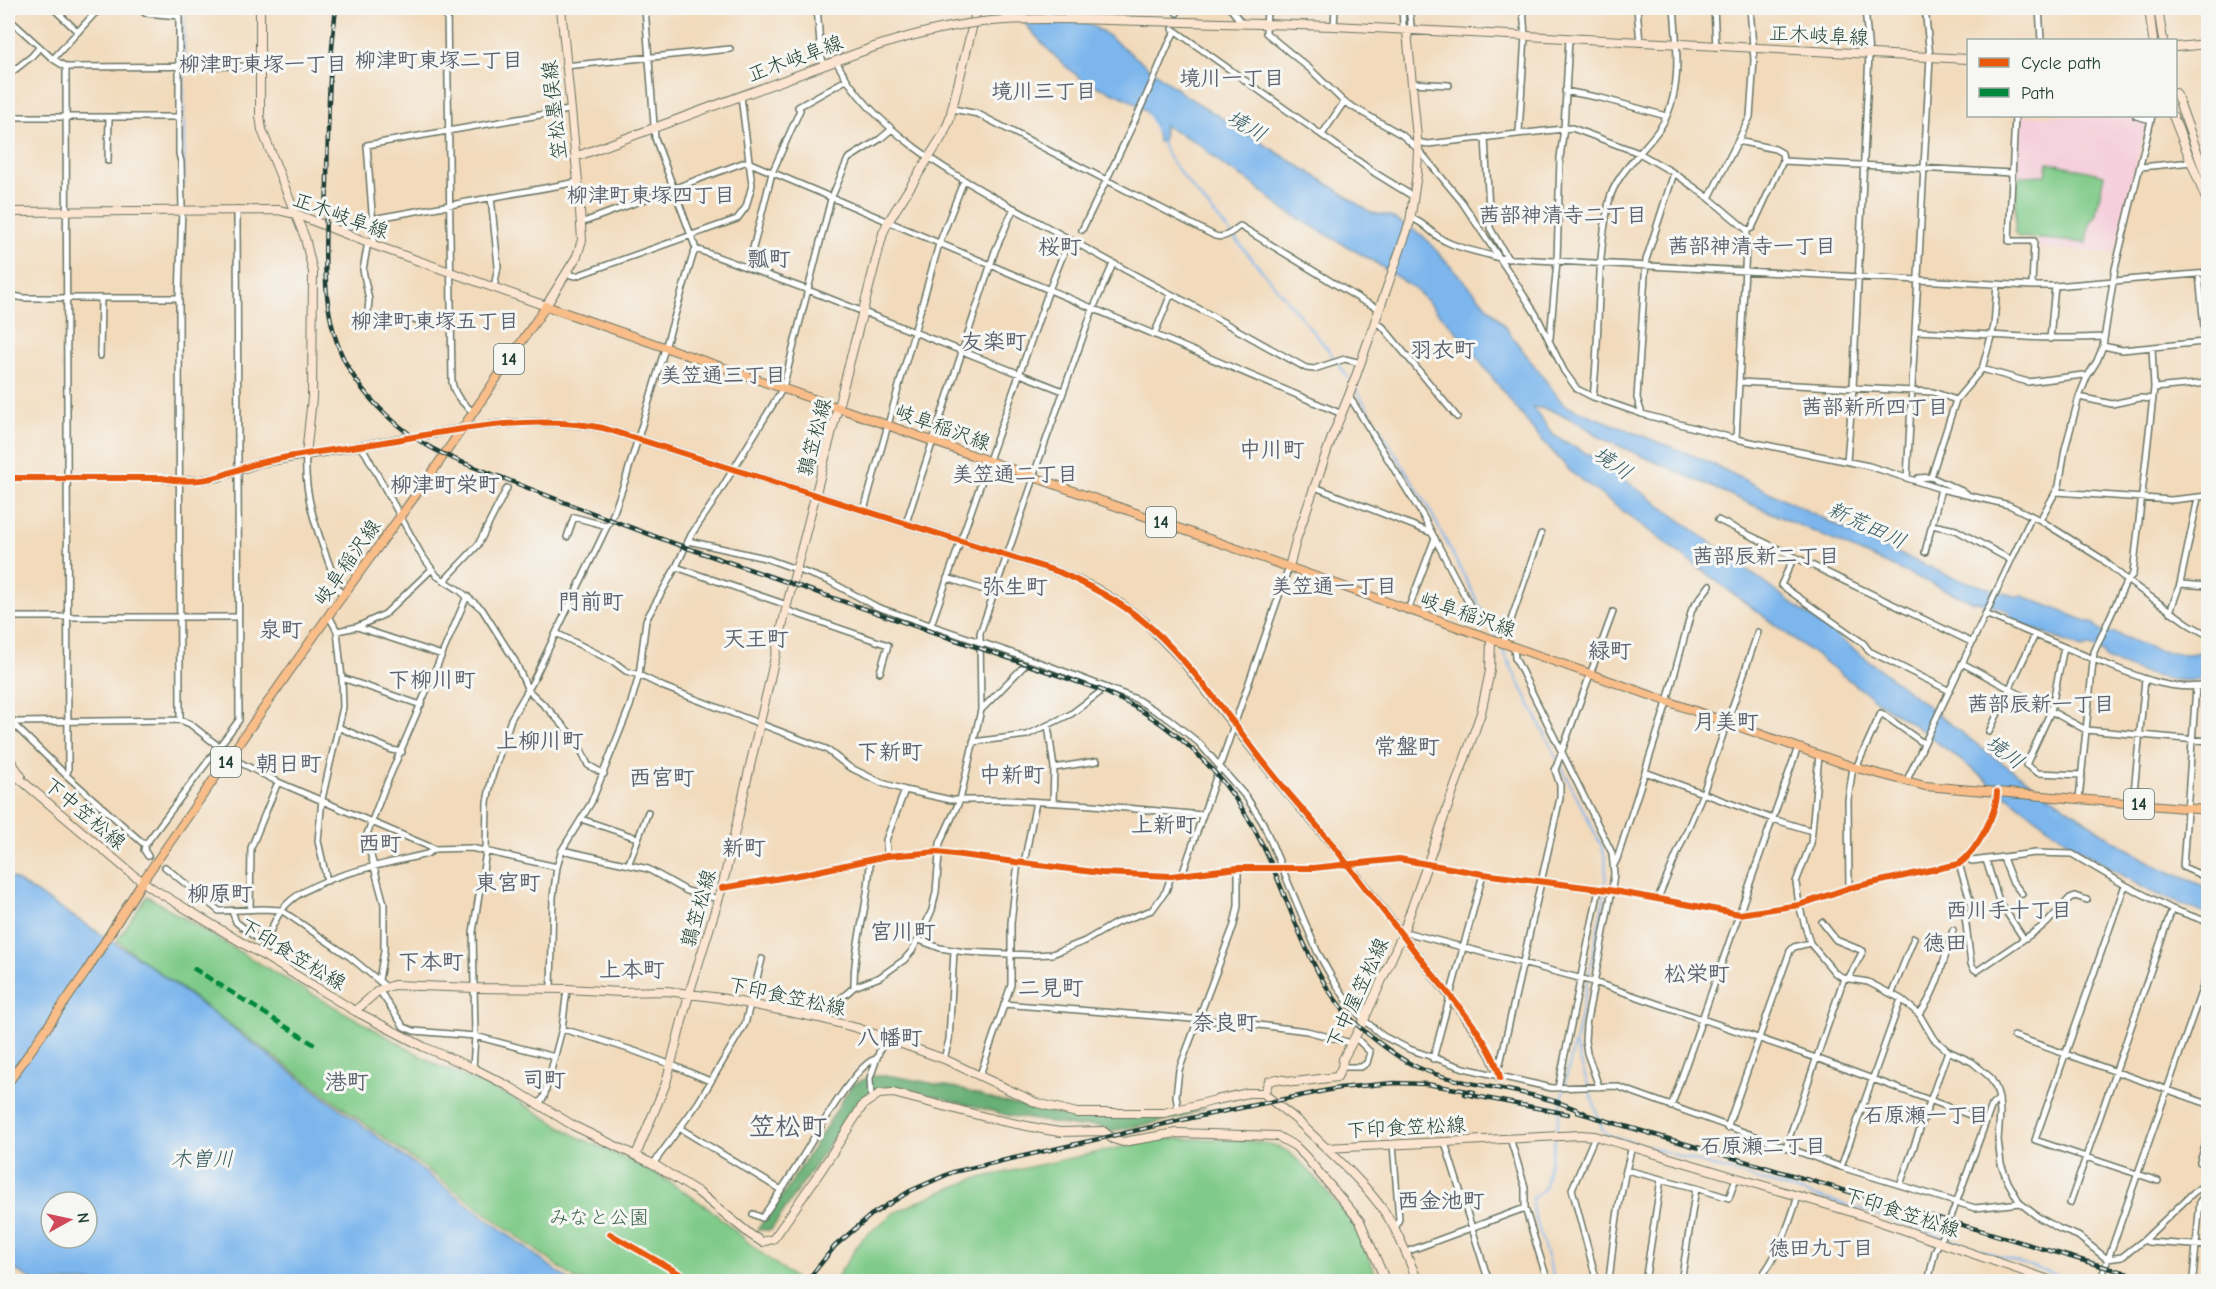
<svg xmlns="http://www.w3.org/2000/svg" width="2216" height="1289" font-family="'Comic Neue','Klee One',sans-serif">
<rect width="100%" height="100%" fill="#f6f6f2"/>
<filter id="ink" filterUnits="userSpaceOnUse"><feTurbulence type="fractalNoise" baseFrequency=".0167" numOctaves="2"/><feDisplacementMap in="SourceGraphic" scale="12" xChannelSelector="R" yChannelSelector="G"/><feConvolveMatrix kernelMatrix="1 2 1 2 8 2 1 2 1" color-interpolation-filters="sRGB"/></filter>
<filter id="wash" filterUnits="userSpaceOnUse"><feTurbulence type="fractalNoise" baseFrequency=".008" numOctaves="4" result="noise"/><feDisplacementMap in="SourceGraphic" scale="24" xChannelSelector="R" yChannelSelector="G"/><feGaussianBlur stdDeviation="1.35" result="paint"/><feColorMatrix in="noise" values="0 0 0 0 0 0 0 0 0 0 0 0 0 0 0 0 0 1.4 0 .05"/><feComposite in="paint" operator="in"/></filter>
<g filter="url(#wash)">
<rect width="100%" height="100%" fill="#f2dabb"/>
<!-- built -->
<path fill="#f5cfdb" d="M2018,116h103l26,6 -32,131 -78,-5 1,-8 -18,-2 -6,-5z"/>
<!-- green -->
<path fill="#80cb89" stroke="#50845e" stroke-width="1.5" d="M2048,162l56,13 -9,42 -5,5 -3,21 -68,-6 -4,-4 2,-53 5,-4 24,-1z
M147,896l128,77 164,93 74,32 63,38 75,34 59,39 46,40 42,32h-220l-461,-340z
M1159,1139c31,0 96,-3 124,10 19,9 68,70 78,90 7,13 12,28 17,42l-534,1 -7,-5 25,-38 32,-26 39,-18 42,-16z"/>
<!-- forest -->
<path fill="#68af75" stroke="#447654" stroke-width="1.5" d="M871,1076h22l64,12 38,12 80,18 89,-1 42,-10 -25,11 -69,13c-12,-5 -20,-7 -33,-4l-69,-11 -109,-29h-17l-25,13 -88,130h-14l32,-44 63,-101z"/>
<!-- water -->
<path fill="#7cb6ed" stroke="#4e7a90" stroke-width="1.5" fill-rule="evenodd" d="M1012,8h46l45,24 80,62 150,93 38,26 19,3 33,20 76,83 65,86 140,55 157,77 91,40 65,20 6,-1 71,28c5,8 12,10 21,9 28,12 63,30 93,16v29c-35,9 -69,-7 -102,-19l-3,-7 -15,-6 -6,2 -71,-28 -2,-9 -32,-10 -4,1 -374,-165c-17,-14 -43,-28 -66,-30l20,28 43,24 84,61 179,133 129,100 130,90 38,23 52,22v27l-61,-25 -78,-47 -152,-116 -36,-23 -309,-231 -37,-41 -79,-101 -42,-43 -41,-27 -89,-51 -33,-28 -26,-15 -26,-23 -35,-19 -1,16 -5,1c-2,-33 -25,-42 -54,-53 -7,-3 -15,-5 -21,-9 -27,-19 -50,-47 -71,-72z
M8,875l132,84 430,322 -533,1 -29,-16zM51,1202h36v36h-36z"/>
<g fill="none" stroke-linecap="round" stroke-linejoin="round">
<!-- stream -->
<path stroke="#7cb6ed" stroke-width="2" d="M1147,111l12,25
M1161,141l8,17 21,27 136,162 26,36
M184,185v-177
M1355,388l73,119 69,132
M1501,647l100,198 4,13 1,18 -3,28 -28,140 27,85 6,6 261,77 208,70
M1556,1133l9,-51 9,-37
M1555,1282l-23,-75v-8l12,-10 11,-50"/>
</g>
</g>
<g filter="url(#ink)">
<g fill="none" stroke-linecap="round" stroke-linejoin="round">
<!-- street-tunnel -->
<path stroke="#c8bba0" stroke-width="5" stroke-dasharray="5 2.5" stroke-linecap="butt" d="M222,749l17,13"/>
<!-- secondary-tunnel -->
<path stroke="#c8bba0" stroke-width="8" stroke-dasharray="8 4" stroke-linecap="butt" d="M406,438l21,-3"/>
<!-- street casing -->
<g stroke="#697463" stroke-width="8">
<path id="street" d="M53,8l25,24
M146,8l-1,5 34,3
M179,8v146l2,8 1,47 -3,89 1,422
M447,8l5,374c3,15 10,20 21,30
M817,8l4,47 3,10
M1230,8l11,14
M1267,8l-1,25 44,36 34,33 58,33 16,14 44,53 50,75 25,39 27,55 13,18 16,8 49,17 94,25 133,27 72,23 68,16 31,15 62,39 26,22 62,44 18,10
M1402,8l1,17 4,6
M1637,8l3,35
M1714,8l2,39
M2039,8l2,32
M1177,13l2,-5
M8,18l45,41 13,8 194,-1
M1334,26l1,-18
M1173,29l202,144 39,24
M1407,31l4,-6 -2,-17
M53,59l42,-46 13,-5
M836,61c38,73 125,118 195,157 45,25 90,50 136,74 47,24 93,51 139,76l8,1 31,-10 16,4
M565,66l165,-17
M66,67l2,704 -2,4
M8,75l23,-18 9,-10
M1412,83l37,2
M1565,91l36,7 65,18
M953,109l25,5 237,122c11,3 16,-4 25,-10l123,75 17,8
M2015,116l-6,125h25l-2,45
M2136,116l15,4
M8,117h171
M1519,132l6,-96 -2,-28
M1323,133l21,-31
M1485,137l5,91 18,31
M1417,142l11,2 144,-16 67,25 35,20 35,25 38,32
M108,161l1,-44
M1783,161l229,12
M2141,167l51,-5
M491,197l7,69 -4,22
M1709,198l41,-81 4,-57 -4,-52
M1411,218c15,5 21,17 34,23 17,9 37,11 54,17l533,28h23l153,-13
M581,223l164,-61 5,1 592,251
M337,230l35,-11 206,-37
M1082,230c23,-47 47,-95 68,-143 5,-10 20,-49 25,-55
M368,242l-5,28 6,30 -2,21 84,-2
M371,244l3,-5 -7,-94 202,-35
M696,249l112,41 255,101
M748,268l24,-95 28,-63 -2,-3 48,-27
M567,274l9,2 161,-57 9,-12 6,-22 -11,-89
M8,295l16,3h155
M1375,322l8,5 74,90
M1915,331c63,2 126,10 189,6
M1154,335l17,-41
M1550,338l7,-77 3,-103 4,-30 5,-89
M2050,339l5,-53
M2103,346l19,4 82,-8 1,-4 -6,-64
M100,356l1,-58
M1982,369l46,13 55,-7 4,2
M1739,382l194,10 23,8
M2154,388l54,-5
M1349,396l74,120 55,105
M1593,397c8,-65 2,-131 16,-195 5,-27 36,-52 51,-74 23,-34 17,-82 14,-120
M2079,397l33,7 28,-6 13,1
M1642,414l-5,-16 9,-138 28,-87
M1736,439l11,-209 5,-2 31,-67 -1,-8 -7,-4 -37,-8
M358,446l7,6 56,102 16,22 22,14 23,19 33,52 13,29 21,20 28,31 11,24 16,9
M306,455c-3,49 17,89 32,134l5,7
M1847,461l6,-73 16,-334 -4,-46
M1931,477l25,-77 26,-31 12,-43 3,-42
M1907,478l23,-421 -5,-49
M1916,481l2,-3 13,-1 35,16
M1315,487l117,46
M2057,492l114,8 37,-4
M864,510l75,-266 25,-64
M1718,520l253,122
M2040,520l19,-34 6,-37 14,-52 8,-20 10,-16 6,-15 12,-77 37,-153
M906,523l89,-272 19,-43
M1932,525l24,5 55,30
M567,537l7,-20 33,9
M688,541l77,17 64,23 48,26 170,58 89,34 33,20 30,24 48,55 16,25 54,128 15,27 16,24 16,18 19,16 26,13 55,19 88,20 64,-2 225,81 134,41 45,-5
M1925,552l16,-63
M1794,557l-13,28 82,58 6,8 79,39
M676,567l111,38
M947,578l47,15
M444,581l34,-36 29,-57
M2180,584l28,2
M786,610l102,35 -8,27
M1408,610l27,-72
M2170,612l10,-28 18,-86
M1985,614c36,15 72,30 108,45 37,14 75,34 115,26
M8,617h230
M931,625l118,-335 20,-50
M357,627l85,28
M337,631l20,-4 28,-13 47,-45
M556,633l58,29 12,9 13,4 25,12 162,62 23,18 33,16 23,7 46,10h56l86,5 109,10
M1503,643l38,-109
M1514,647l1,11 97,195 2,20 -2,17 -26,135 -1,16 2,12 12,34
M2064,647l-13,64 -25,54 12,8 44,2
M1962,663l124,67 122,11
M342,678l79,27
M2196,687l-13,180 25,11
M981,710l43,-44
M8,719l58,56 79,70 -1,5 4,6
M12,723l5,-1 163,-2 10,4 32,25
M1048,725l6,43 -1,35
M340,728l52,22 10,2
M1989,732l46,-97
M973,742l54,-7 44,-21 28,-21
M239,762l39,20 157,67 36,-1 86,19
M1054,768l43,-7
M1856,768l25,-55 42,30
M1645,772l128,47 39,12 7,-76
M1906,782l126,-266
M2079,799l15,-147 31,-68 8,-10 21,-186 -2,-41
M2133,803l12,-124
M581,819l56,19
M1812,831l-1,12 -15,39 3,23 11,38 25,30 9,5 24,4 33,17 18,15 14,24 15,13 24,11 18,15 6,11 3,11 1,14 -2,27 3,24 7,18 12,21 18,14 22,12 18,7 29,23 15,-2 22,-17 4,2 60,4
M145,845l94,-125 -2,-511
M562,850l86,19 39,22 32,8
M887,856l-1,-16 19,-50
M1967,858l5,3 63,-8 37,1 53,31 47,24 36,13
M2003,858l9,23 10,13
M1986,860l13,41 25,38
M629,863l19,-51
M1024,863l12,-61
M1959,864l14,46 -8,7 6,47 2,4 4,3 69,-47 24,-26 5,-2 12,4
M1614,865l3,-6 48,-150 27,-100 18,-24
M165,867l54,44 44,-2 18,1 69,47 35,29
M1182,875l107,-308
M327,881l-9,-40 4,-42 21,-92 -1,-29 -5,-47 -8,-15
M2125,885l-90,255 123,41
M722,888l82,-14 83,-18 51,-4 163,21 70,3 67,-8h75l86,-9 84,15 125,16 132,24 59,-9 50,-17 110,-24c18,-13 38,-51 38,-72
M1849,888l-1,-88 5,-33
M1658,898l45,-105 55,-161
M250,910l1,-62 27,-66
M232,911l4,11 43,34 -1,8
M1822,922l14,18 27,11 -15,28
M1402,935l7,-2 185,49 222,76 170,63
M919,940l21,8 25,4 66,3 21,-1 33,-13 31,-18 36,-13 14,-19 5,-15
M264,944c7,-13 12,-30 23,-40 29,-29 100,-40 140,-50l8,-5
M379,980l5,-29v-47l-18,-67 17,-45 84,-196
M854,987c-1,-43 16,-84 16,-127
M551,989l2,-92 4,-30 5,-17 29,-47 39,-97 9,-31 7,-55 30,-53 15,-32 21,-31 71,-116 48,-189 17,-40 32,-20 12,-10
M379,990l25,37 10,4 61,5 80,21
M1892,993l22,-55
M1004,1004l238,19 65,8 44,12
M2197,1004l11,4
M1919,1014c18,-20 26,-59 34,-84
M819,1018l35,-31 26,-10 24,-17 8,-9 12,-23 8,-18 4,-18 4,-49 20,-43 21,-90 -1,-77 52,-149 3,-13 58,-162 20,-45
M562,1029c50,13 101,31 148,52
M2014,1036l194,68
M944,1059l5,-19 5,-89
M1433,1059l50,-185
M1342,1067h19l6,-4 3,-11 -15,-15
M473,1068l2,-32 -2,-104 13,-80 1,-50 5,-25 19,-58 21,-36 82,-171 12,-34 67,-223 3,-6 -41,-111 -10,-130
M1497,1068l3,-4 60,-266v-13l-5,-15 58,-158
M980,1075l31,-90v-62l7,-61
M1558,1088l41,-199
M871,1098l-1,-20 14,-40
M539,1104l5,-7 18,-68 5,-40
M1671,1107l127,-360
M1178,1109l-2,-13 3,-26 55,-145 4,-19v-38
M1727,1128l63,-177 4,-4 16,-4
M681,1129l100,61 -19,28 -9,-4
M1595,1136l-23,53 25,93
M1510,1138l15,49v21l23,74
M1447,1141l-1,5 43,136
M1393,1144l6,75 -4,11
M1786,1147l58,-169
M2200,1162l8,-25
M653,1164l45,-61 47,-79 17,-65
M1841,1167l60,-168
M1626,1170l35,9
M1900,1185l48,-134
M781,1190c19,-24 71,-127 95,-131
M2070,1203l102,-294
M2144,1240l49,-47 15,-11
M1406,1252l119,-44
M2193,1279l7,-78 8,-10
M1609,1282c4,-47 11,-91 23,-136
M1645,1282l16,-103 35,9
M1681,1282l15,-94 33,10 7,-20
M1757,1282c20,-23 32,-57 41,-86
M1928,1282l7,-31 16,-34 41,-112 7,-6
M2100,1282l108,-310"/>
</g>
<!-- secondary casing -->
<g stroke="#697463" stroke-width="10">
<path id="secondary" d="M260,8v108l2,14 43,108 8,34 -1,126 -6,57
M2149,8l4,32
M2158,8l5,32
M1108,20l226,6 634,33
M2176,47l32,-3
M2176,93l32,89
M2173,116l35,88
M575,157l299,-110
M8,212l270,-2 18,4 75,30 175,62 31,-50 5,-16 -4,-58 -17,-174
M427,435c57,-11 118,-18 176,-7l456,144 36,16 26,16 23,17 37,38 98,124 57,66 114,148 25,33 16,26 9,22
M8,478h153l18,3 22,-1 18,-3 40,-14 147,-25
M1289,567l8,-30 35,-100 18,-44 60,-171 7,-49 1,-24 -11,-118
M8,757l13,19
M8,769l124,105 23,16 200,121 69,36 49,21 37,19 64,39 79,38 45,28 53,43 11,7 11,-3 4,-5 45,-65 41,-64 16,-11 14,-1 104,27 50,10 13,2 43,-1 10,8 10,3 53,-9 101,3 18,10 10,10 55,65 26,61
M355,1011l24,-21 15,-5 80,3 93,1 53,3 47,-1 53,7 99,20 38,10 87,31 93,44 40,10h87l52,-13 32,-7h16c11,12 26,20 38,32 27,26 61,56 82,86 15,22 24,47 34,71
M1264,1093l5,-12 8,-2 18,3 42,-5 5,-10 1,-8 21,-39 38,-85 46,-129 33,-93 9,-42 1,-31
M1326,1148l254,-13 15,1 257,76 203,70
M636,1155l30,-72 23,-89 33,-106 65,-283 96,-372 5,-11 55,-87 6,-14 28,-113"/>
</g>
<!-- primary casing -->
<g stroke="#697463" stroke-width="10">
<path id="primary" d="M8,1083l78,-111 56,-90 191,-273 98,-135 115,-168 293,102 1014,359 72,19 283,24"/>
</g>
<!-- street -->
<use href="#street" stroke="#fff" stroke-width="5"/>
<!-- secondary -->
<use href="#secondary" stroke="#fce5d0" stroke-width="8"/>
<!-- primary -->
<use href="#primary" stroke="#f8bd89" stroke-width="8"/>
<!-- rail casing -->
<g stroke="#1f3d34" stroke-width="4.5">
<path id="rail" d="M336,8c-7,57 -8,115 -9,173 -1,61 -10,133 22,188 16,27 40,51 66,69 28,19 62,30 93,42 54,22 108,42 162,62 144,50 288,98 431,148 14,7 28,13 41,21 52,32 93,78 120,133 33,66 48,148 111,194 14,11 30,23 46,30 40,17 86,19 128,31 13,3 25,9 38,14
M1465,1094l103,20
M1577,1112l528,155 55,15
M806,1282l29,-36 36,-31 39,-24 43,-19 238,-54 148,-30 55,-5 32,1 48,8"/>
</g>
<!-- rail -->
<use href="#rail" stroke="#f6f6f2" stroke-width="2" stroke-dasharray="7" stroke-linecap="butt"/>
<!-- secondary-bridge casing -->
<g stroke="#697463" stroke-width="10" stroke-linecap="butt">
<path id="secondary-bridge" d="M874,47c43,-14 86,-25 132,-27 34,-2 68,-1 102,0"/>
</g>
<!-- secondary-bridge -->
<use href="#secondary-bridge" stroke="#fce5d0" stroke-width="8"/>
<!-- quiet -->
<path stroke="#00873e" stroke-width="4.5" stroke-dasharray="9 4.5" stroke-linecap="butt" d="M193,968l122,77"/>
<!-- cycleway casing -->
<g stroke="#f6f6f2" stroke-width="10">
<path id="cycleway" d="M8,478h153c20,4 40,4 59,-2 13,-4 26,-10 39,-13 37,-9 75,-13 113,-19 75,-12 154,-31 231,-16l456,144c38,17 73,36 103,66 44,44 79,97 118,145 18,22 38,43 56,66 31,42 63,82 95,123 21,27 63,72 69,106
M722,888l82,-14 83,-18 51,-4 163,21 70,3 67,-8h75l86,-9 84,15 125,16 132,24 59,-9 50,-17 110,-24c18,-13 38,-51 38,-72
M610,1234l84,48"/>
</g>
<!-- cycleway -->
<use href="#cycleway" stroke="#e8590c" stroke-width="6"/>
</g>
</g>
<g text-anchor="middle" stroke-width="6" stroke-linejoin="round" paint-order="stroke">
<!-- shield labels -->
<g fill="#f6f6f2" stroke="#60746d" stroke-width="1.5">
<rect x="494" y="344" width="30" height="30" rx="4.5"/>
<rect x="1146" y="507" width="30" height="30" rx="4.5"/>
<rect x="211" y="747" width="30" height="30" rx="4.5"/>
<rect x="2124" y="789" width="30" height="30" rx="4.5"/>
</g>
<g font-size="18" font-weight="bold" fill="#1f3d34">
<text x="509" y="365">14</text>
<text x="1161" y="528">14</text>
<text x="226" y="768">14</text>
<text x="2139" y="810">14</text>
</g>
<!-- street labels -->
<g font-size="20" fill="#1f3d34" stroke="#f6f6f2">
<text transform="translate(1819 35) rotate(3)" y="7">正木岐阜線</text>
<text transform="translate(795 58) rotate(-20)" y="7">正木岐阜線</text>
<text transform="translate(554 110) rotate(-96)" y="7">笠松墨俣線</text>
<text transform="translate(341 215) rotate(20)" y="7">正木岐阜線</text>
<text transform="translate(943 427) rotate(20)" y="7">岐阜稲沢線</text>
<text transform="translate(814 437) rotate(-75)" y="7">鶉笠松線</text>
<text transform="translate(347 562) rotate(-55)" y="7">岐阜稲沢線</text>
<text transform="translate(1468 614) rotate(19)" y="7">岐阜稲沢線</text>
<text transform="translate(85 813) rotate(40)" y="7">下中笠松線</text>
<text transform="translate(698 908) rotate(-74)" y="7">鶉笠松線</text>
<text transform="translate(293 954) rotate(31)" y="7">下印食笠松線</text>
<text transform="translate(1357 993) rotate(-65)" y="7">下中屋笠松線</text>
<text transform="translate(787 996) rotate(12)" y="7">下印食笠松線</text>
<text transform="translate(1406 1127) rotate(-3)" y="7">下印食笠松線</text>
<text transform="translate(1902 1212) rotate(18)" y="7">下印食笠松線</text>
</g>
<!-- park labels -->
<g font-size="20" fill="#376049" stroke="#f6f6f2">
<text x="599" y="1224">みなと公園</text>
</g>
<!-- neighbourhood labels -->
<g font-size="21" font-weight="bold" fill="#5d6270" stroke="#f6f6f2">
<text x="439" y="67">柳津町東塚二丁目</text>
<text x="263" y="71">柳津町東塚一丁目</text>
<text x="1232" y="85">境川一丁目</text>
<text x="1044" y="98">境川三丁目</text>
<text x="651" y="202">柳津町東塚四丁目</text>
<text x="1563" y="222">茜部神清寺二丁目</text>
<text x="1752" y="253">茜部神清寺一丁目</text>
<text x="435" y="328">柳津町東塚五丁目</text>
<text x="723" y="382">美笠通三丁目</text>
<text x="1875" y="414">茜部新所四丁目</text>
<text x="1015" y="481">美笠通二丁目</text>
<text x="1766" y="563">茜部辰新二丁目</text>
<text x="1334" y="593">美笠通一丁目</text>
<text x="2041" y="711">茜部辰新一丁目</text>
<text x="2009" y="917">西川手十丁目</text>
<text x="1926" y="1122">石原瀬一丁目</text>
<text x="1763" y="1153">石原瀬二丁目</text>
<text x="1821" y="1255">徳田九丁目</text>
</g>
<!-- water labels -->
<g font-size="21" font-style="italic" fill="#365b62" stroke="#f6f6f2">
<text transform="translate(1247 126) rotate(30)" y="7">境川</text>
<text transform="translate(1613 463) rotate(35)" y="7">境川</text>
<text transform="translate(1867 525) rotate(25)" y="7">新荒田川</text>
<text transform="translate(2005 752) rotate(37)" y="7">境川</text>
<text x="202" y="1166">木曽川</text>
</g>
<!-- quarter labels -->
<g font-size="22" font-weight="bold" fill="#5d6270" stroke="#f6f6f2">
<text x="1060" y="254">桜町</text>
<text x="769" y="266">瓢町</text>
<text x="994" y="349">友楽町</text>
<text x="1443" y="357">羽衣町</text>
<text x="1272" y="457">中川町</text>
<text x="445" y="492">柳津町栄町</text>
<text x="1015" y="594">弥生町</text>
<text x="591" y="609">門前町</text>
<text x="281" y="637">泉町</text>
<text x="756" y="646">天王町</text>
<text x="1610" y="658">緑町</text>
<text x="432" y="687">下柳川町</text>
<text x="1726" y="729">月美町</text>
<text x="540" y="748">上柳川町</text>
<text x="1407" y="754">常盤町</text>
<text x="890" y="759">下新町</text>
<text x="289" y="771">朝日町</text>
<text x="1012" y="782">中新町</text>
<text x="662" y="785">西宮町</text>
<text x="1164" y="832">上新町</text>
<text x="380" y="851">西町</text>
<text x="744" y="855">新町</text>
<text x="508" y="890">東宮町</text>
<text x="220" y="901">柳原町</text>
<text x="903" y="939">宮川町</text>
<text x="1945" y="950">徳田</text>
<text x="431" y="969">下本町</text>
<text x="632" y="977">上本町</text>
<text x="1697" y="981">松栄町</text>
<text x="1051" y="995">二見町</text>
<text x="1225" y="1030">奈良町</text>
<text x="890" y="1045">八幡町</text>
<text x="544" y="1087">司町</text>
<text x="347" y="1089">港町</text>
<text x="1441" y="1208">西金池町</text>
</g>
<!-- district labels -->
<g font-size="26" font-weight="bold" fill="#5d6270" stroke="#f6f6f2">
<text x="788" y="1135">笠松町</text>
</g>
</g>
<!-- margin -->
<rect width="2216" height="1289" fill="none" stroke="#f6f6f2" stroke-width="30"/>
<!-- legend -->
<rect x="1967" y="39" width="210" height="78" fill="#f6f6f2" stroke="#a0aca6" stroke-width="1.5"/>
<rect x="1979" y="58" width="30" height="9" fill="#e8590c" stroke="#a0aca6" stroke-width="1.5"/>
<text x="2021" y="69" font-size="18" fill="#1f3d34">Cycle path</text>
<rect x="1979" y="88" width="30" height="9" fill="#00873e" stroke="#a0aca6" stroke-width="1.5"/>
<text x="2021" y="99" font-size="18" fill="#1f3d34">Path</text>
<!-- north arrow -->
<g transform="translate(69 1220) rotate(82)"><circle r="28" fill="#f6f6f2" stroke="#a0aca6" stroke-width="1.5"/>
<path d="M0-4.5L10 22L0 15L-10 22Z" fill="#d1495b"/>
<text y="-9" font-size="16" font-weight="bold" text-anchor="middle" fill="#1f3d34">N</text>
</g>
</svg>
